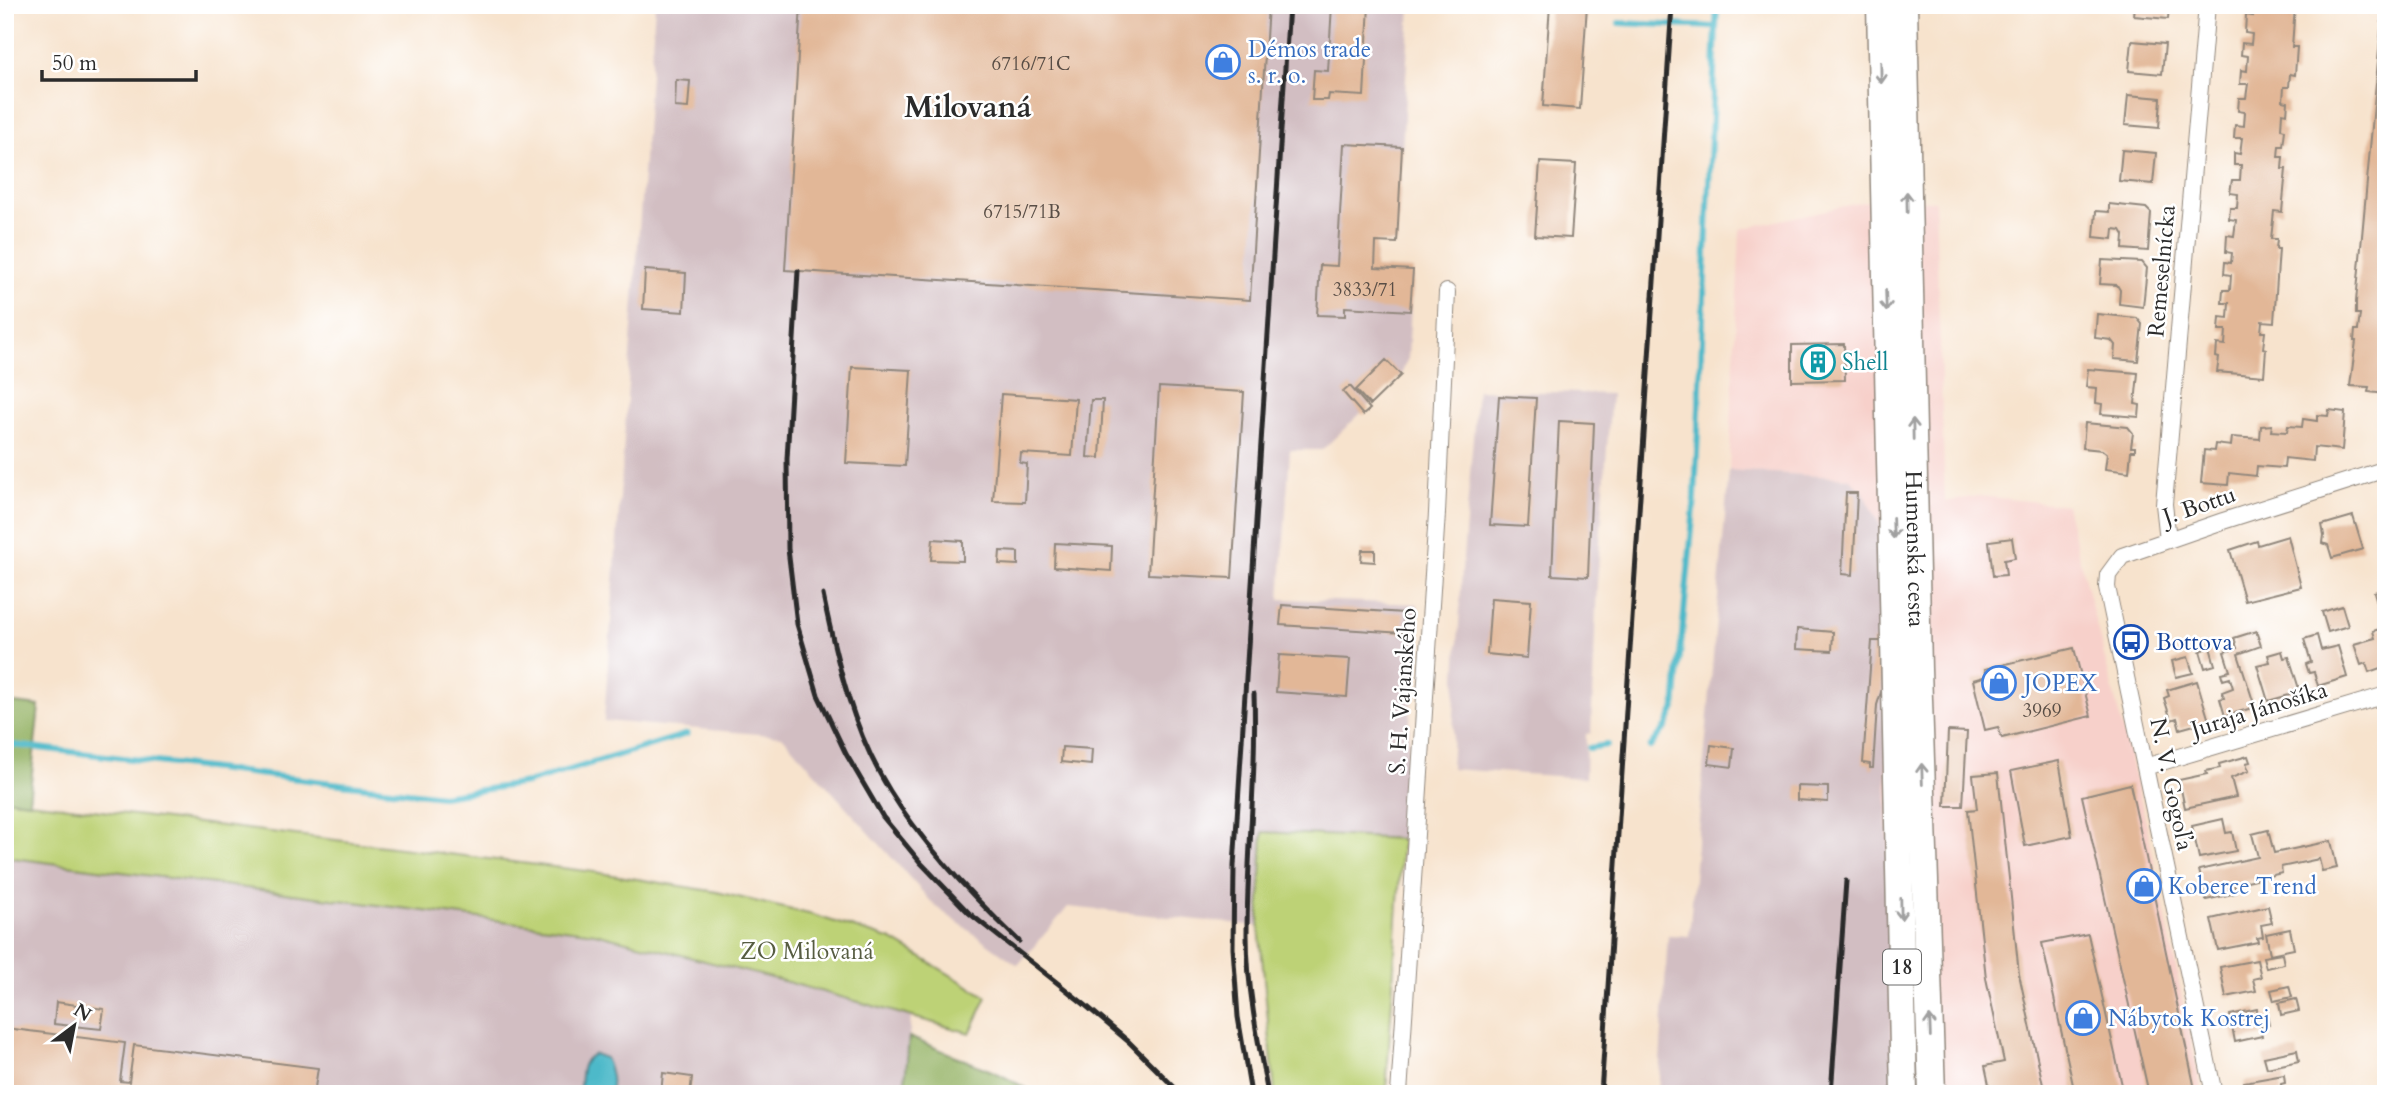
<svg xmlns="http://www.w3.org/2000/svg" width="2391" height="1099" font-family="Cardo,serif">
<rect width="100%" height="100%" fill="#fff"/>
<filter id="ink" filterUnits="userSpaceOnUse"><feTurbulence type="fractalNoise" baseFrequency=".0143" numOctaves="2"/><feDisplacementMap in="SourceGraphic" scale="14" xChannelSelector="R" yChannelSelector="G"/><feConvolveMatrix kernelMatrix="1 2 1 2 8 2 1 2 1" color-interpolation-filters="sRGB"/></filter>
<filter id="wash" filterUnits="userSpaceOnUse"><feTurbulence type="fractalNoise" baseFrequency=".00686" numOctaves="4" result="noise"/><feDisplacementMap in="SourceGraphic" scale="28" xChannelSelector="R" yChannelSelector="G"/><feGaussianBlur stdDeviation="1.57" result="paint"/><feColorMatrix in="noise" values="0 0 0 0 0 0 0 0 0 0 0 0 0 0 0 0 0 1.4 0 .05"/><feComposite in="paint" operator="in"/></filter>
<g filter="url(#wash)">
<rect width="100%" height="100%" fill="#f7e3cd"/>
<!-- built -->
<path fill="#f7d0ca" d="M1873,200l62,1 10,301 34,-6 87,9 80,317 56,272h-309l-44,-616 -120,-8 11,-241z"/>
<!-- industrial -->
<path fill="#d2bec2" d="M655,5h755l-13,238 -21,-1 -1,26 38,2 -5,88 -7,17 -79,75h-32l-10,149 138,5 -16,235 -138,-6 -5,93 -191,-19 -50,58 -82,-58 -154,-171 -178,-15z
M1477,390l134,4 -14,188 -6,151 -5,1 -1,44 -134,-9 11,-199z
M1729,470l120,8 14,13 18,36 12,567h-235l10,-159 21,1z
M5,857l590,76 192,49 124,35 -7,77h-899z"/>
<!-- green -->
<path fill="#bdd276" stroke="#747e50" stroke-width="2" d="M5,799l589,73 123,20 96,23 79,25 95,57 -17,36 -183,-51 -192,-49 -590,-76z
M1263,832l139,7 -16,255h-111l-16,-168z"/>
<!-- forest -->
<path fill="#96b467" stroke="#607049" stroke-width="2" d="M5,702l34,4 -10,96 -24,-3z
M909,1037l90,37 38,20h-133z"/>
<!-- water -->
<path fill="#4db9c9" stroke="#3c727a" stroke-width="2" d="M594,1054l11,4c6,13 8,22 5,36h-31c3,-16 -1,-33 15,-40z"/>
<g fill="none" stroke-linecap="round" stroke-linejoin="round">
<!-- stream -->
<path stroke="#4db9c9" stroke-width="6" d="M1619,23l97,4
M5,744l437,52 85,-13 160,-49
M1650,747l16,-20 9,-19 20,-211 22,-492
M1589,748l18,-3"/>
</g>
<g id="blocks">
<!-- building -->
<path fill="#e2b797" d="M801,5h467l-18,295 -465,-30z
M1332,5h37l-5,91 -35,-2 -1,6h-16l2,-30 14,1z
M1550,5h37l-7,104 -37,-3z
M2135,5h34l-1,14 -34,-3z
M2253,5h42l-3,42h5l-2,28 -5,-1 -1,13h-5l-1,14 5,1 -1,12 -5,-1 -1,16 4,1 -2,16h-4l-1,11h5l-1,12h4l-4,43 -8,-1 -3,28h6l-1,10h3l-5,73 -12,-1 -1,11h4l-2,16 3,1 -2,27 -47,-4 2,-14 -3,-1 1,-13 8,1 1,-15h-7l1,-13 8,1 1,-15h-7l1,-13h7l1,-15 -7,-1 1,-12 6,1 1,-10 -6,-1 1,-17 7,1 2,-16 -7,-1 1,-11h7l1,-14 -8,-1 2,-13h8l1,-15h-7v-12l6,1 2,-16h-8l1,-13 9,1 1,-14 -7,-1 1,-13h7l2,-14h-8l1,-14 6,1 1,-15 -7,-1 1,-12 9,1 1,-10 -7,-1 1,-18 7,1z
M2382,17h4v316l-3,10h3v51l-18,-2 1,-5 -19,-1 6,-45h-2l1,-11h3l2,-16h-4v-12z
M2132,41l33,3 -3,30 -33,-3z
M676,80l14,1 -2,27 -13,-1z
M2128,95l33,3 -2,30 -34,-3z
M1344,144l58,3 -5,96 -21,-1 -1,26 38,2 -3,41 -65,-4v9l-28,-1 3,-50 17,1z
M2122,150l34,3 -3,31 -34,-3z
M1540,162l36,2 -5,74 -36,-2z
M2109,204l37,4 5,5 -3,38 -25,-2 1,-14 -3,-5 -7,-1 -1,10 -19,-2 2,-26 13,1z
M2102,260l40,2 5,6 -4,39 -24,-3 1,-14 -3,-5 -17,-1z
M645,270l41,3 -2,39 -41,-3z
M2097,314l40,4 5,6 -4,37 -24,-2 1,-14 -4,-5 -16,-2z
M1844,344l1,36 -53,1v-36z
M1386,360l15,15 -31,30 -14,-15z
M852,367l59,3 -6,96 -59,-3z
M2088,369l50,4 -3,31 5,1 -1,12 -38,-3 1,-10 -6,-1 1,-15 -11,-1z
M1350,386l20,23 -7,6 -20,-23z
M1159,387l85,5 -12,186 -84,-4z
M1001,394l75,5 -4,57 -51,-3 -1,10 7,1 -2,38 -32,-1z
M1499,396l37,2 -8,129 -38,-2z
M1091,400h12l-3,58 -13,-1z
M2329,410l16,2 -3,38 -28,-3 -1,14 -28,-3 -1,10 -27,-2 -1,10 -27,-3 -1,12 -27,-2 3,-33 10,1 1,-7 16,2 1,-9 28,2 1,-13 11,-1 -1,6 16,1 1,-6 14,1 1,-8 14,2v-6l11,1z
M1559,421l35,2 -6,154 -36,-2z
M2085,423l43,4 5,6 -2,14h4v4h-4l-2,21 -24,-3 2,-15 -5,-4 -19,-2z
M1846,493h11l-4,82 -11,-1z
M2353,516l10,33 -31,9 -4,-13 -5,-2 1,-8 -2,-10z
M2288,536l13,51 -56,14 -15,-51 27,-9 1,4z
M2012,538l3,20 -11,2 2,15 -13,1 -4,-35z
M933,539l30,2v20l-32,-1z
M1055,543l57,3 -1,25 -57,-4z
M1362,550h13v12l-14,-1z
M1000,551l18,1v13l-19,-1z
M2386,589v18l-7,2 -5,-17z
M1491,598l40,3 -4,57 -40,-4z
M1282,605l122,8 -1,20 -123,-8z
M2342,606l6,20 -20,6 -6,-20z
M2386,627v39l-17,6 -3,-9 -5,2 -7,-21 21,-6 -2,-7z
M1797,629l36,3 -1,19 -36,-2z
M2256,631l5,15 -23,8 17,53 -30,9 -5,-17 4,-1 -2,-6 11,-4 -3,-10 -7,2 -2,-7 9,-2 -6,-19 13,-4 -3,-10z
M2317,635l4,15 17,-4 9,31 -29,9 -4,-14 -5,1 -3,-9 5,-2 -7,-23z
M1872,641h9l1,48 -5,16 -4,63h-3v-4l-7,-1z
M2210,647l5,18 -10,3 -5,-17z
M2074,648l17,68 -89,22 -4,-11 -13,3 -12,-50 14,-4 -2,-7z
M2282,651l2,7 5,-1 11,35 -32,9 -11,-36 13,-3 -2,-7z
M1279,655l71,4 -3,38 -71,-5z
M2188,657l5,16 -17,4 -4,-16z
M2197,681l12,40 -29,8 -3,-11 -6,2 -7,-22 5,-2 -2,-6z
M1948,731l19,1 -4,74h-18z
M1711,745l23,3 -2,19 -23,-3z
M1062,747l30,2 -1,16 -30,-3z
M2248,756l2,6 -4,1 3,8 -18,7 5,19 -51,11 -6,-28 28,-6 -1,-3 14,-3 -1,-4z
M2059,761l13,75 -47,10 -14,-75z
M1998,773l21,201 26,120h-54l-6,-28 19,-4 -18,-84 -18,-168 9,-1 -4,-34z
M2130,784l14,64 52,246h-47l-67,-298z
M1797,786l31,1v15l-31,-2z
M2223,819l3,14 6,-1 4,19 -37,7 -7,-32z
M2268,830l6,23 57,-12 6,27 -15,3 -3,-12 -38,8 1,6 -48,11 2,9 -30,7 -7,-30 59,-13 -6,-23z
M2268,906l4,17 -11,2 2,12 -6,1 1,4 -40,8 -7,-31z
M2290,929l4,20 -24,5 -4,-20z
M2088,934l36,160h-49l-33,-151z
M2282,954l2,10 -18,4 -3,-11z
M2257,960l4,17 -8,2 3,12 -30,6 -6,-30z
M2289,986l3,11 -18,4 -3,-11z
M2296,999l3,12 -18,4 -2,-12z
M56,1002l48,7 -3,20 -47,-5z
M2257,1009l1,8 9,-2 2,10 -9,2 2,9 -27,6 -5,-27z
M5,1028l120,15 -5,38 9,1 5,-37 184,23 -4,26h-309z
M2297,1050l2,11 -32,7 -3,-11z
M663,1073l29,4 -2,17h-29z
M2284,1075l1,8 -4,1v9l-34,1 -3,-12z"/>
</g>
</g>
<g filter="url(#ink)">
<use href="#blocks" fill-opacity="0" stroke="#91877c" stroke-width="2"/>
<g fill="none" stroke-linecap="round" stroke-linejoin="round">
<!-- minor casing -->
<g stroke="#91877c" stroke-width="18">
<path id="minor" d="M2168,540l-4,-36 43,-499
M2145,767l241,-72
M1399,1094l38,-581 10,-221
M2214,1094l-107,-507 1,-12 14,-19 101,-35 163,-52"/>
</g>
<!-- primary casing -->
<g stroke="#91877c" stroke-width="29">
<g id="primary">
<path d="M1880,5l24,1089"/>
<path id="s1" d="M1904,5l14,664 14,425"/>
</g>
</g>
<!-- minor -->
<use href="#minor" stroke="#fff" stroke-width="16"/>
<!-- primary -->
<use href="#primary" stroke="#fff" stroke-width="26"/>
<!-- rail -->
<path stroke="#2b2b2b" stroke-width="5" d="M798,271l-11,188 1,90 9,75 21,71 28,59 37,63 37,45 49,51 115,91 45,38 52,52
M823,595c14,67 30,137 67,196 32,52 85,108 129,150
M1254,694c3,81 -7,160 -7,241 0,52 11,107 21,159
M1251,1094l-13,-77 -5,-69 1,-82 55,-861
M1601,1094l71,-1089
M1831,1094l15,-213"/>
</g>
<!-- one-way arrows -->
<defs><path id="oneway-shaft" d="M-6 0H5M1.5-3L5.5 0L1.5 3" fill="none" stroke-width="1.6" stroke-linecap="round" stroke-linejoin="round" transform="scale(1.75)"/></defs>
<g stroke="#a0a0a0">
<use href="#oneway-shaft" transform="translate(1881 73) rotate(89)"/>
<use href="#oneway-shaft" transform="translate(1907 202) rotate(-91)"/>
<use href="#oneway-shaft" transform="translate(1886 301) rotate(88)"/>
<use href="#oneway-shaft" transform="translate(1913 429) rotate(-91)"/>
<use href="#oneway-shaft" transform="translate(1893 528) rotate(88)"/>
<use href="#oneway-shaft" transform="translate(1922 774) rotate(-92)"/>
<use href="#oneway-shaft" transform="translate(1901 909) rotate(89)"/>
<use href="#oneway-shaft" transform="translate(1930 1026) rotate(-92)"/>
</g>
</g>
<!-- icons -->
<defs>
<g id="shop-ring" transform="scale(1.75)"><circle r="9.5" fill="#fff" stroke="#3f7fe0" stroke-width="1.5"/><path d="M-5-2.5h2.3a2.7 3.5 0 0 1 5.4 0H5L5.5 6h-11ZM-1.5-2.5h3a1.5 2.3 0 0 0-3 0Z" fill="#3f7fe0"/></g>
<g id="building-ring" transform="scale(1.75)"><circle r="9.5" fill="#fff" stroke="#0f9aa8" stroke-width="1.5"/><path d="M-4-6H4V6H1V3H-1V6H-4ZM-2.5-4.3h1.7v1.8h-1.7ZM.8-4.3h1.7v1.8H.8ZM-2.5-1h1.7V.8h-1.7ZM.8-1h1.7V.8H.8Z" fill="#0f9aa8"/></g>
<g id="bus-ring" transform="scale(1.75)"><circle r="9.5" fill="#fff" stroke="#1a4fb4" stroke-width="1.5"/><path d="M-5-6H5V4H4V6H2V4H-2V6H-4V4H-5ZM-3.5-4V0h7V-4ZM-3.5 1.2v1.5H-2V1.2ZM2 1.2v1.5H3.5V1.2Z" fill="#1a4fb4"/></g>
</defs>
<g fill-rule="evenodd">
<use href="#shop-ring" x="1223" y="62"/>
<use href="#building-ring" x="1818" y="362"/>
<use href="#bus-ring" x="2131" y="642"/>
<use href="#shop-ring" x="1999" y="683"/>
<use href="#shop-ring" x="2144" y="886"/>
<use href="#shop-ring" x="2083" y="1018"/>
</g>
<g text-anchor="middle" stroke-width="5" stroke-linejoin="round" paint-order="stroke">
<!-- number labels -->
<g font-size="19" fill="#594e46">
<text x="1031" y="70">6716/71C</text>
<text x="1022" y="218">6715/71B</text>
<text x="1365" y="296">3833/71</text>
<text x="2042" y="717">3969</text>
</g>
<!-- shield labels -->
<rect fill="#fff" stroke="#6b6b6b" stroke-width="2" x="1883" y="949.5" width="38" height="35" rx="5"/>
<g font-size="21" font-weight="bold" fill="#2b2b2b">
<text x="1902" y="974">18</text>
</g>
<!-- shop labels -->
<g font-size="23" fill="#366cbe" stroke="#fff" text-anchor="start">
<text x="1248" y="57">Démos trade<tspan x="1248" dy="26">s. r. o.</tspan></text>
<text x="2024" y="691">JOPEX</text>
<text x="2168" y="894">Koberce Trend</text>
<text x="2108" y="1026">Nábytok Kostrej</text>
</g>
<!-- street labels -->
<g font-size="23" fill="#2b2b2b" stroke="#fff">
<text transform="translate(2161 271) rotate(-85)" y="8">Remeselnícka</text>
<text transform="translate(2199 505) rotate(-19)" y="8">J. Bottu</text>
<text dy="8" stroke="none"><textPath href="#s1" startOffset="544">Humenská cesta</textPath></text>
<text transform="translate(1402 691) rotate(-86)" y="8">S. H. Vajanského</text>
<text transform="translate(2259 709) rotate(-17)" y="8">Juraja Jánošíka</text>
<text transform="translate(2172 784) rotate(78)" y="8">N. V. Gogoľa</text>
</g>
<!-- culture labels -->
<g font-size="23" fill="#0d838f" stroke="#fff" text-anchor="start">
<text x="1842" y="370">Shell</text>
</g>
<!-- transit labels -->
<g font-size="23" fill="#164399" stroke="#fff" text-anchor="start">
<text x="2156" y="650">Bottova</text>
</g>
<!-- park labels -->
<g font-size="23" fill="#575d42" stroke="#fff">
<text x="807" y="959">ZO Milovaná</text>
</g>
<!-- district labels -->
<g font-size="30" font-weight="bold" fill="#2b2b2b" stroke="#fff">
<text x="968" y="117">Milovaná</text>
</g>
</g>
<!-- margin -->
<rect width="2391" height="1099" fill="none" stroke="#fff" stroke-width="28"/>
<!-- north arrow -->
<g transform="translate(74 1026) rotate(32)" stroke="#ffffff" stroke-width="5" paint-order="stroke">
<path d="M0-5L12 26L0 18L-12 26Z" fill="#2b2b2b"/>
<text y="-10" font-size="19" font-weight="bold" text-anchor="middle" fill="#2b2b2b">N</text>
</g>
<!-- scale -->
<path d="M42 70v10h154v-10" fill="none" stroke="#2b2b2b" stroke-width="3.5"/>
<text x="52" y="70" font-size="21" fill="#2b2b2b" stroke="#ffffff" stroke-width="5" paint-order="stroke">50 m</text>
</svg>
